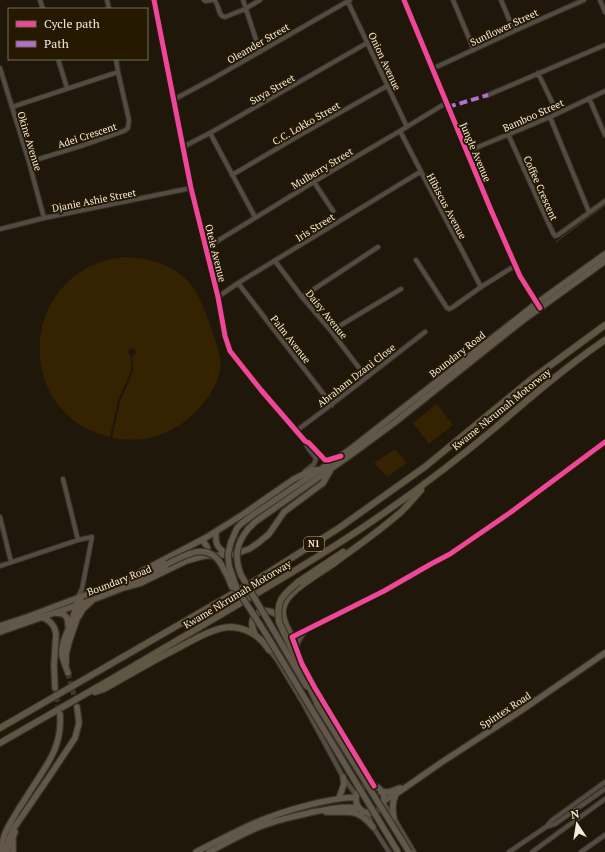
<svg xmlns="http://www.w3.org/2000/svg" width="605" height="852" font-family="'PT Serif',serif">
<rect width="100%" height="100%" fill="#1e170a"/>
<!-- green -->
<path fill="#342201" d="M127,257c22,1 44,7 61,24 12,13 18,33 24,49 2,6 10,29 9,35 -1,13 -8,26 -16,36 -23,30 -55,44 -93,37l8,-36 13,-31v-5l-1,-10h2l2,-3 -1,-4 -4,-1 -3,3c0,2 1,3 2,5 2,4 1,11 1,15l-13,30 -8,36c-103,-24 -89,-173 17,-180z
M437,404l16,21 -24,19 -16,-21z
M395,449l12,14 -20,14 -13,-14z"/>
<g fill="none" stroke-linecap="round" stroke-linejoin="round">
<!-- stream -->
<path stroke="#4f390f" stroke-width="1" d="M556,242l49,-37"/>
<!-- major-tunnel -->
<path stroke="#3e372a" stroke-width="5.5" stroke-dasharray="5.5 3" stroke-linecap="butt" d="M68,673l9,34
M55,688l4,25"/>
<!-- minor casing -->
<g stroke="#373129" stroke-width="6">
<path id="minor" d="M40,0l3,9
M107,0l2,9
M154,0l37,188 27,109 7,39 5,15 31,39 44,51 4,2 16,17h3l6,-1
M204,0l2,1 6,-1
M214,0c6,5 3,16 11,17l20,-8 15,-9
M243,0l17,52
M404,0l87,210 29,66 18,29
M453,0l21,50
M501,0l13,31
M600,0l5,12
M348,2l59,125
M58,59l9,29
M0,68l29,94 15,56
M432,69l82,-38 70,-31
M538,73l15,31
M488,95l117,-50
M589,98l16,37
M173,100l41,-22 136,-78
M12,107l106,-35
M550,117l39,95
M400,131l81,156
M210,133l45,84
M508,134l45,99 2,3 3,-1 47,-34
M183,147l27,-14 157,-90
M466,152l84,-35 55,-26
M29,162l52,-16 43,-15 4,-3 1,-8 -11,-48 -2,-13
M232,175l68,-40 87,-49
M314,182l19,29
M0,229l44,-11 147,-30
M206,248l124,-76 70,-41 46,-28
M416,260l31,48 2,1 4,-2 28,-20 35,-22
M275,261l27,36 29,34 35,46
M238,283l94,122
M218,297l20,-14 182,-111
M302,297l76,-50
M331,331l70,-42
M296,431c44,-32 86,-66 129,-99
M305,471l9,-7 2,-5c-3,-6 -10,-11 -11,-18
M63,479l15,61
M0,517l11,45
M0,566l78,-26 14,-3 -10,52 -4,8
M296,649c2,-8 5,-13 10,-18
M269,650l8,10 26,43 40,74 13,18
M374,786l-59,-98 -13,-24 -10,-27 92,-46 47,-27 19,-10 61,-42 94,-70
M383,802l11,16 20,34
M367,813l6,14 16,25
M547,826l4,-5 54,-39
M509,852l37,-25 9,-3 50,-35
M532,852l73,-53
M581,852l24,-17"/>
</g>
<!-- major casing -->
<g stroke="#373129" stroke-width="8">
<path id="major" d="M242,523l8,-6 102,-69 185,-145 68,-49
M248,529l7,-7 97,-68 42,-31 128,-102 83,-60
M216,532c-1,12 1,15 10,22
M202,540c6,7 8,8 2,16
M128,584l39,-20
M55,613c10,0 13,3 13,12
M79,616l4,-7 9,-8
M41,617c9,3 14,8 15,17l-2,31 1,23
M0,626l27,-9 98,-37 82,-43 35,-22 52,-36 18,-9h7
M0,632l100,-35 23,-9 18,-5 45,-22 18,-5 31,-2 14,-5 9,-6 11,-9 15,-22 39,-29 7,-12
M66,664v-10l3,-12 8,-23 4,-18
M68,673c-2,-6 -5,-12 -6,-18 -1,-11 4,-20 8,-30 3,-7 5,-15 7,-22
M356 799a14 14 0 1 1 28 0a14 14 0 1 1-28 0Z
M381,792h8l11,-4
M339,798l5,-14 -1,-7
M383,801l13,-7 46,-32 77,-50 86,-59
M326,812c23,1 30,-5 47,15
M394,818c-2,-9 -2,-16 2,-24
M2,852c-1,-17 8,-28 16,-42 6,-9 12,-19 18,-28 15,-23 26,-39 24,-68
M7,852c0,-9 3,-16 7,-24l33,-48 28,-42 4,-15 -2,-16
M13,852v-15l2,-5
M196,852c20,-10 40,-21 61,-30 29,-12 68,-23 99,-25
M209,852c17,-9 33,-18 50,-25 17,-7 36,-11 54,-15 15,-3 30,-6 46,-4"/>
</g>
<!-- highway casing -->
<g stroke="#373129" stroke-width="8">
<path id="highway" d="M298,582l45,-30
M255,634c-11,-19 11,-32 25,-16
M292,637c-5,-10 -13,-22 -7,-34 6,-14 39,-32 52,-42 22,-16 45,-32 65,-50 7,-7 13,-14 19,-21
M95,692l9,-3c25,-14 50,-29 76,-42 13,-7 35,-20 51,-20 17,1 29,9 38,23
M0,728l258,-149 81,-51 87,-62 103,-85 76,-56
M0,743c74,-42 148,-85 222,-129 49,-29 99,-58 146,-90 44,-30 88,-63 128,-97 36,-31 71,-61 109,-87"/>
</g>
<!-- minor -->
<use href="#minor" stroke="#524c42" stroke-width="4"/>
<!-- major -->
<use href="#major" stroke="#615849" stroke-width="5.5"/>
<!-- highway -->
<use href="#highway" stroke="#5f5644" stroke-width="6"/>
<!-- major-bridge casing -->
<g stroke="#373129" stroke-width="8" stroke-linecap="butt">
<path id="major-bridge" d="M242,523l-5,5 -6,14 -3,12 1,12 8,23 29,45 132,218
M248,529c-12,15 -14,28 -7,46l66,112
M167,564c19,-9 40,-23 54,0 4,7 8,15 11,23l3,1
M317,704l92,148"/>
</g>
<!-- highway-bridge casing -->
<g stroke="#373129" stroke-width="8" stroke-linecap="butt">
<path id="highway-bridge" d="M298,582c-16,14 -22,18 -19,40l40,85"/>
</g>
<!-- major-bridge -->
<use href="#major-bridge" stroke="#615849" stroke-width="5.5"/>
<!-- highway-bridge -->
<use href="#highway-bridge" stroke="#5f5644" stroke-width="6"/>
<!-- quiet -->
<path stroke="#b36fd0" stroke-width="4" stroke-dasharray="8 4" stroke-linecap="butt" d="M448,107l40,-12"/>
<!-- cycleway casing -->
<g stroke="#261902" stroke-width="8">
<path id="cycleway" d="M154,0l37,188 27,109 7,39 5,15 31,39 44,51 4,2 16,17h3l13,-4
M404,0l87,210 29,66 20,32
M374,786l-59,-98 -13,-24 -10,-27 92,-46 47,-27 19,-10 61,-42 94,-70"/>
</g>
<!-- cycleway -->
<use href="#cycleway" stroke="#ed469a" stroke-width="5"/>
</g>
<g text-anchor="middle" stroke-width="4" stroke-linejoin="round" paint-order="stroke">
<!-- shield labels -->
<rect fill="#261902" stroke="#b6ac9b" stroke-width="1" x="304" y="537" width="20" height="14" rx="3"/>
<g font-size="9" font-weight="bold" fill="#f4ebdc">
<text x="314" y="547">N1</text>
</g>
<!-- street labels -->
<g font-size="10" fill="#f4ebdc" stroke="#261902">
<text transform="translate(504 27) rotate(-25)" y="4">Sunflower Street</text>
<text transform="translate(258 43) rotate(-30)" y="4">Oleander Street</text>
<text transform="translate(385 61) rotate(65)" y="4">Onion Avenue</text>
<text transform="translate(272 89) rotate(-30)" y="4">Suya Street</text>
<text transform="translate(533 115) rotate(-24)" y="4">Bamboo Street</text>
<text transform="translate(306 123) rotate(-30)" y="4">C.C. Lokko Street</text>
<text transform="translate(87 135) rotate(-18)" y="4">Adei Crescent</text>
<text transform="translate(30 141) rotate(73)" y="4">Okine Avenue</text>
<text transform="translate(476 152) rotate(67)" y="4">Jungle Avenue</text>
<text transform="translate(322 168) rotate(-31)" y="4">Mulberry Street</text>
<text transform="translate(541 188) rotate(66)" y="4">Coffee Crescent</text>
<text transform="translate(94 200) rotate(-11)" y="4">Djanie Ashie Street</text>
<text transform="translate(447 206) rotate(62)" y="4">Hibiscus Avenue</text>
<text transform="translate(315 227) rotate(-32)" y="4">Iris Street</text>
<text transform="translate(216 253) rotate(76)" y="4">Otele Avenue</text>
<text transform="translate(327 314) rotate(51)" y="4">Daisy Avenue</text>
<text transform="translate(291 339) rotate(52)" y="4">Palm Avenue</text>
<text transform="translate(457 354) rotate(-38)" y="4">Boundary Road</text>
<text transform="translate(356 375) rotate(-38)" y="4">Abraham Dzani Close</text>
<text transform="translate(501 409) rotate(-39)" y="4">Kwame Nkrumah Motorway</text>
<text transform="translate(119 580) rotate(-21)" y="4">Boundary Road</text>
<text transform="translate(237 594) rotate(-31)" y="4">Kwame Nkrumah Motorway</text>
<text transform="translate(505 710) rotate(-33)" y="4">Spintex Road</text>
</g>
</g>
<!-- legend -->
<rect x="8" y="8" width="140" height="52" fill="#261902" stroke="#786d59"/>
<rect x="16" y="21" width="20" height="6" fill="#ed469a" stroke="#786d59"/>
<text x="44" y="28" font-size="12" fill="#f4ebdc">Cycle path</text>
<rect x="16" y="41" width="20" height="6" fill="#b36fd0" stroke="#786d59"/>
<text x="44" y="48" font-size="12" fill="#f4ebdc">Path</text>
<!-- north arrow -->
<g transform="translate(577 824) rotate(348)" stroke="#261902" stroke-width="3" paint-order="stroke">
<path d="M0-3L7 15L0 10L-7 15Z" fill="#f4ebdc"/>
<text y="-6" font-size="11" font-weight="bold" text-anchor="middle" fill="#f4ebdc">N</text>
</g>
</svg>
